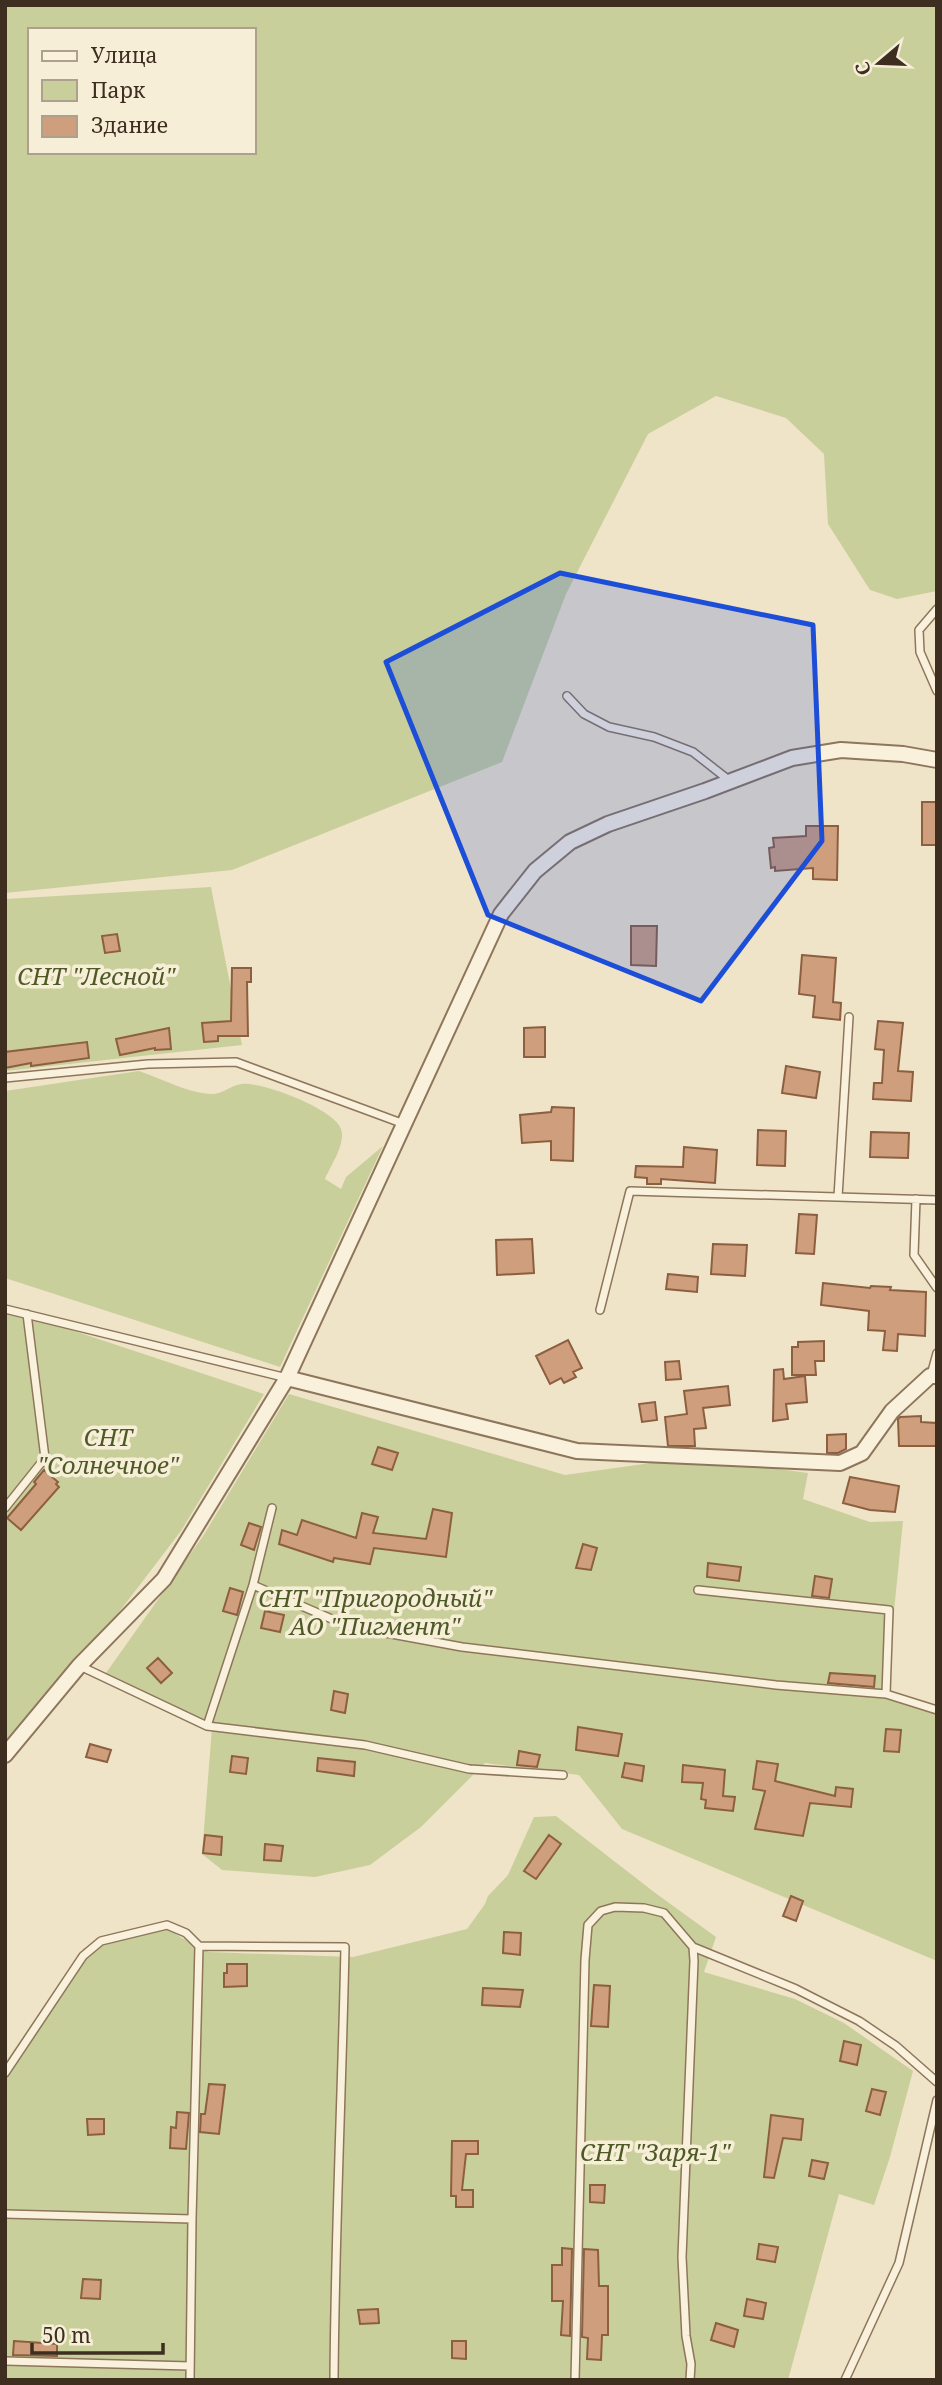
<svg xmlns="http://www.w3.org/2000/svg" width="942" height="2385" font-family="'Noto Serif',serif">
<rect width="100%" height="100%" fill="#f0e4c8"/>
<!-- green -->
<path fill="#c9cf9b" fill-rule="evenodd" d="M5,5h932v586l-40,8 -27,-9 -42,-66 -4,-70 -38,-36 -70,-22 -68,38 -82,160 -64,168 -270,108 -227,23zM30,30h224v122h-224z
M211,887l31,158 -237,26v-172z
M139,1071c24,8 46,21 71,23 11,1 20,-8 31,-10 20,-3 94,25 100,45 5,15 -10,36 -16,50l16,10 5,-12 37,-31 -103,221 -275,-89v-187z
M5,1308l259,86 -83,137 -107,140 -69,72z
M289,1394l276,81 100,-14 61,1 82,11 -5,26 67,23 33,-1 -17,171 51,14v255l-315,-132 -43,-54 -94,-12 -64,64 -51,38 -55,12 -93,-7 -20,-16 10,-126 -111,-48 102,-144z
M556,1816l98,76 62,45 -12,35 91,27 49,24 69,48 -23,86 -16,48 -35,-11 -51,186h-783v-317l79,-115 76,-24 22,14 27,14 144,5 114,-28 18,-25 3,-8 20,-21 26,-58z"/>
<!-- building -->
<path fill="#cf9f7d" stroke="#8d5f41" stroke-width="2" d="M922,802h15v43h-15z
M806,826h32l-1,54 -24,-1v-11l-38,3v-4l-4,1 -2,-20 5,-1 -1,-9 33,-2z
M631,926h26l-1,40 -25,-1z
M117,934l3,17 -15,2 -3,-17z
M802,955l34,3 -3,44 8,1 -1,17 -27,-3 2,-21 -16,-2z
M232,968h19v14h-4l1,54h-30v5l-14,1 -2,-19 29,-2z
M878,1021l25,2 -5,48 15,1 -2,29 -38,-2 1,-16h8l2,-33 -9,-1z
M545,1027v30h-21v-29z
M169,1028l2,21 -16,1v-2l-35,7 -4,-16z
M87,1042l2,16 -58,8v-3l-26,5v-16z
M786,1066l34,6 -4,26 -34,-5z
M552,1107l22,1 -1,53 -22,-1v-19l-29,2 -2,-28 31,-3z
M758,1130l28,1 -1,35 -28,-1z
M871,1132l38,1 -1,25 -38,-1z
M684,1147l33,3 -2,33 -54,-4v5h-14v-6l-12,-1 1,-11 47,1z
M799,1214l18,1 -3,39 -18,-1z
M532,1239l2,34 -37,2 -1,-35z
M713,1244l34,1 -2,31 -34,-2z
M668,1274l30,3 -1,15 -31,-3z
M823,1283l47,5 1,-2 20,1 -1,3 36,2 -1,44 -27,-2 -1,17 -14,-1 2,-19 -17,-1 1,-19 -48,-6z
M568,1340l14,28 -9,4 3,5 -12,6 -3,-5 -11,6 -14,-28z
M824,1341v20h-9l1,14h-24v-28h6v-5z
M679,1361l2,18 -15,1 -1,-18z
M783,1369l1,10 21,-3 2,26 -21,2 2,15 -15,2 1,-51z
M728,1386l2,19 -27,3 3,20 -12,1 1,17h-27l-3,-29 22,-3 -3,-23z
M655,1402l2,18 -15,2 -3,-18z
M921,1416v6l16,1v23h-38l-1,-27 2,-2z
M846,1434v15l-8,4h-11v-18z
M378,1447l20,6 -6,17 -20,-6z
M44,1470l14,12 -2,2 3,3 -38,43 -14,-12 29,-34 -2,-2z
M850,1477l49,9 -4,26 -25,-2 -27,-7z
M433,1509l19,4 -6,44 -72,-9 -4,16 -36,-6 -1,4 -54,-18 3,-14 15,5 5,-15 54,18 6,-25 16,4 -5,16 53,6z
M249,1523l12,4 -7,23 -13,-5z
M583,1544l14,4 -6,22 -15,-2z
M708,1563l33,4 -2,14 -32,-4z
M815,1576l17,3 -3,19 -17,-2z
M230,1588l13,4 -6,23 -14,-4z
M265,1611l19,4 -4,17 -19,-4z
M158,1658l14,15 -11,10 -14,-15z
M830,1673l45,3 -1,11 -46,-4z
M334,1691l14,3 -3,19 -14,-3z
M578,1727l44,7 -4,22 -42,-6z
M886,1729l15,1 -2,22 -15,-1z
M90,1744l21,6 -4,12 -21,-5z
M519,1751l21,4 -3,12 -20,-2z
M232,1756l16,2 -2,16 -16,-2z
M318,1758l37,4 -1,14 -37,-5z
M757,1761l21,3 -3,17 60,15 1,-9 17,2 -2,18 -41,-4 -7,33 -48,-7 10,-38 -12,-2z
M625,1763l19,3 -2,15 -20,-4z
M683,1765l42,5 -2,26 12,1 -2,14 -28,-3 1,-8 -5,-1 2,-16 -21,-1z
M205,1835l17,2 -1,18 -18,-2z
M549,1835l12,9 -25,35 -12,-8z
M265,1844l18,2 -2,15 -17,-1z
M791,1896l12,5 -7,20 -13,-5z
M504,1932l17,1 -1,22 -17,-2z
M227,1964h20v22l-23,1v-14h3z
M594,1985l16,1 -2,41 -17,-1z
M483,1988l40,2 -3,17 -38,-2z
M844,2041l17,4 -4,20 -17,-4z
M209,2084l16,1 -6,49 -19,-2 1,-18h4z
M872,2089l14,3 -6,23 -14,-4z
M177,2112l12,1 -3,36 -16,-1 1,-21 5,1z
M771,2115l32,4 -2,21 -18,-2 -9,40 -10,-1z
M87,2119h17v15l-16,1z
M452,2141h26v13h-12l-4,36h11v17h-17v-11h-5z
M812,2160l16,3 -4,16 -15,-3z
M590,2185h15l-1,18 -14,-1z
M759,2244l19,3 -3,15 -18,-3z
M562,2248l10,1 -2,87 -9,-1 2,-34h-11v-36h10z
M584,2249l14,1 1,36h9v49h-6l-1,25 -14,-1 1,-21 -6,-1z
M83,2279l18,1 -1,19 -19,-1z
M747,2299l19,4 -3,16 -19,-3z
M378,2309l1,14 -19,1 -2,-14z
M716,2323l22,7 -4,17 -23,-7z
M14,2341l43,3v12l-44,-1z
M452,2341h14v18l-14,-1z"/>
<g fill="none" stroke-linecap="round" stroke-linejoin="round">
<!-- service casing -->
<g stroke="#8d765c" stroke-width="10">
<path id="service" d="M937,609l-18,21 1,22 17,39
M567,696l17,18 25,13 45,10 39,15 37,29
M5,1078l143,-14 88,-2 168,62
M838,1197l11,-180
M916,1199l-2,56 23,33
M5,1309l282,69
M600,1310l30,-119 307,9
M931,1375l6,-22
M5,1508l40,-50 -18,-144
M253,1585l19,-77
M698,1590l191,20 -3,84
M80,1666l127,60 158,19 104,24 94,6
M207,1726l46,-141 95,41 114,21 314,38 110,9 51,16
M5,2073l78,-117 18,-15 66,-16 19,8 13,13
M5,2214l187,5
M5,2361l185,5
M190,2380l2,-161 7,-273 146,1c-3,144 -10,288 -11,433
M575,2380l10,-420 3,-35 13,-14 14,-4 29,1 20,5 29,34 103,42 63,32 37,25 41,36
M690,2380l1,-16 -5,-28 -4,-79 12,-296 -1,-14
M845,2380l54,-117 38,-163"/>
</g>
<!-- minor casing -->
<g stroke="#8d765c" stroke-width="18">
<path id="minor" d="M937,760l-34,-6 -62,-4 -49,8 -87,33 -97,33 -38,18 -35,29 -34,43 -214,464 290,73 263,12 22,-10 30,-42 38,-35h7
M5,1755l74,-89 85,-87 123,-201"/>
</g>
<!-- service -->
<use href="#service" stroke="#faf1dc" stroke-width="7"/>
<!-- minor -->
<use href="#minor" stroke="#faf1dc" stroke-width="14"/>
</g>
<!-- marked area -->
<path fill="#1d4ed8" fill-opacity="0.2" stroke="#1d4ed8" stroke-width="5" stroke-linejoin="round" d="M560,573l253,52 9,216 -121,160 -213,-86 -102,-253z"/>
<g text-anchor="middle" stroke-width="7" stroke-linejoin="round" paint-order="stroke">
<!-- park labels -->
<g font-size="24" font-style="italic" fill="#4d5a26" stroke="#f7eed8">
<text x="96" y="985">СНТ "Лесной"</text>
<text x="108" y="1446">СНТ<tspan x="108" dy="28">"Солнечное"</tspan></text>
<text x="375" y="1607">СНТ "Пригородный"<tspan x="375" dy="28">АО "Пигмент"</tspan></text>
<text x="655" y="2161">СНТ "Заря-1"</text>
</g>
</g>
<!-- border -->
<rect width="942" height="2385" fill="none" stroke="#3d2e20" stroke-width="14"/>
<!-- legend -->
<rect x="28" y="28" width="228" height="126" fill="#f7eed8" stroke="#ada18e" stroke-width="2"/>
<rect x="42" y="51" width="35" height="10" fill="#faf1dc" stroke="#ada18e" stroke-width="2"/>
<text x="91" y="63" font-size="21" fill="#3d2e20">Улица</text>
<rect x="42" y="80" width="35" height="21" fill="#c9cf9b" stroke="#ada18e" stroke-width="2"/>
<text x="91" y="98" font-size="21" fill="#3d2e20">Парк</text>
<rect x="42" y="116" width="35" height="21" fill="#cf9f7d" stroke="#ada18e" stroke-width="2"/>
<text x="91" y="133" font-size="21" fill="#3d2e20">Здание</text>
<!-- north arrow -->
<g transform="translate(879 63) rotate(251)" stroke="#f7eed8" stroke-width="5" paint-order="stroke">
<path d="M0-5L12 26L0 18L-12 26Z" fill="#3d2e20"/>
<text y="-10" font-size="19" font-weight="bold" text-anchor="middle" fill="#3d2e20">С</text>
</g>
<!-- scale -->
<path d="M32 2343v10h131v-10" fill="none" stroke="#3d2e20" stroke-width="3.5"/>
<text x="42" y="2343" font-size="21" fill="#3d2e20" stroke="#f7eed8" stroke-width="5" paint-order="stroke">50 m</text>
</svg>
